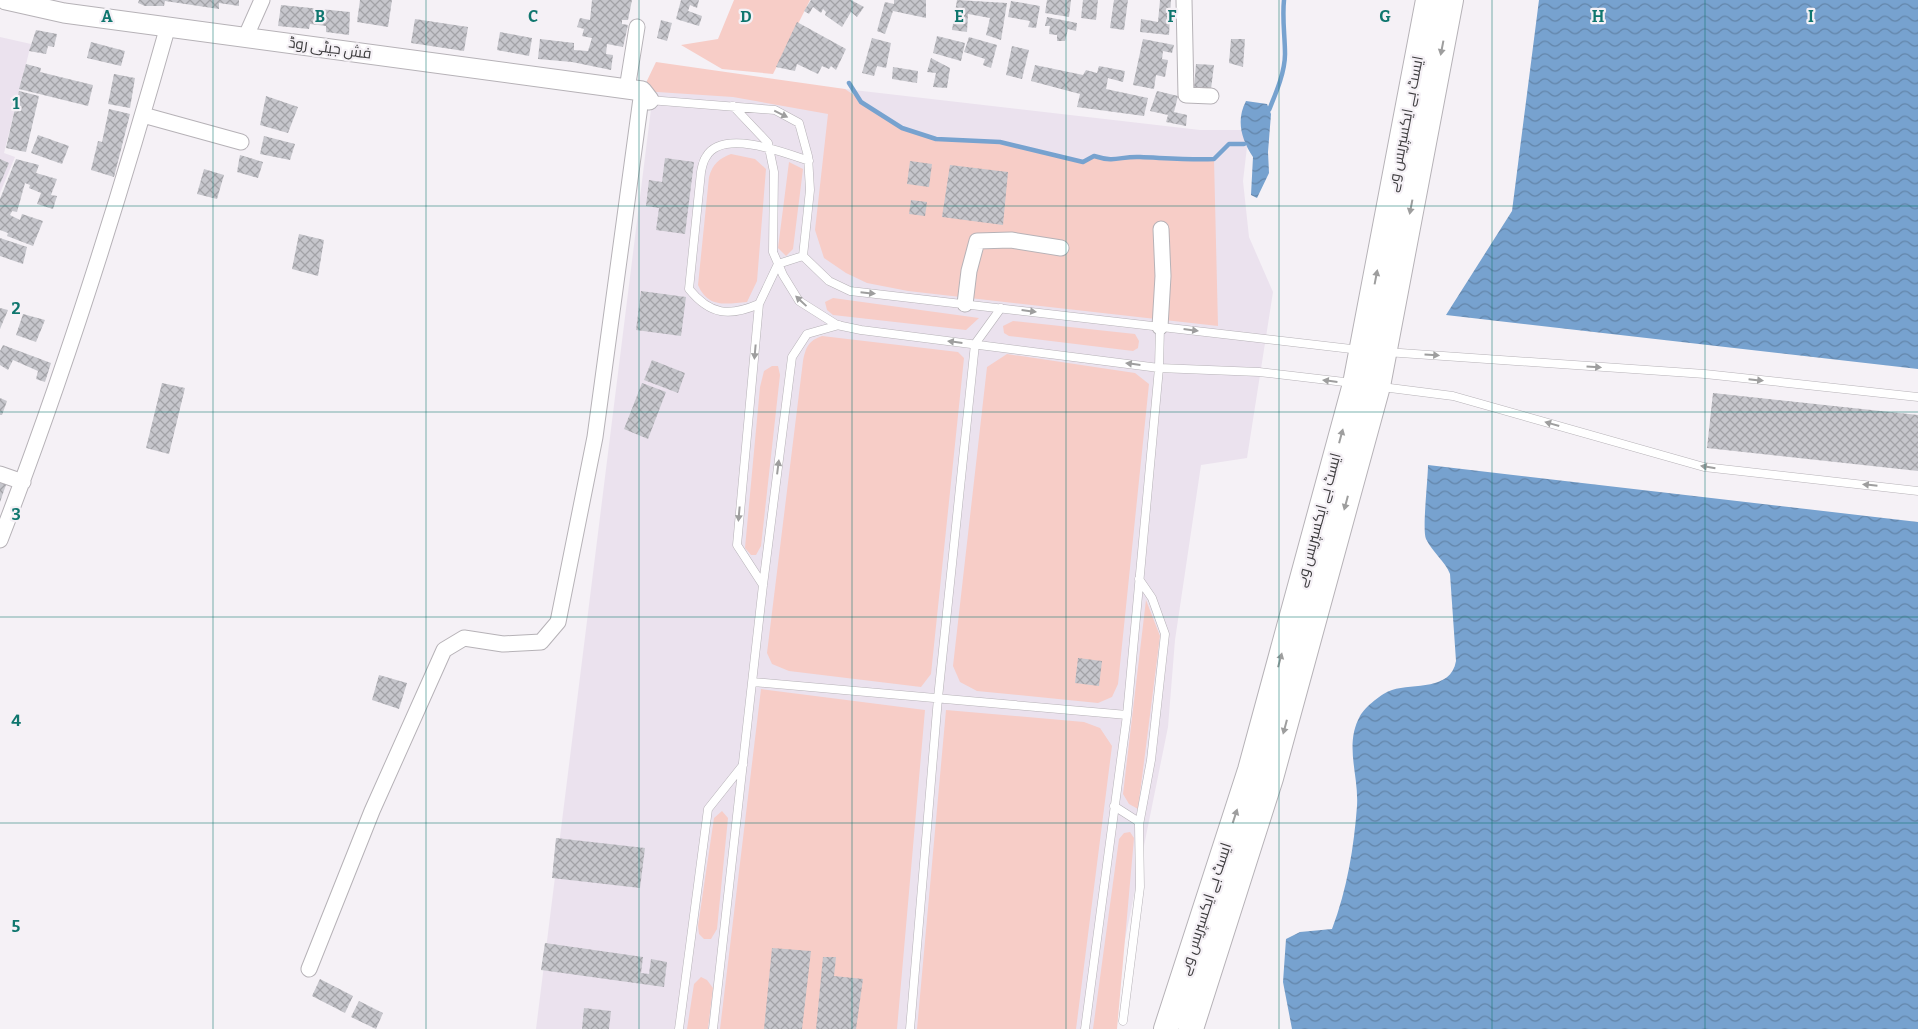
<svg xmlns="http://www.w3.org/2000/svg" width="1918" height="1029" font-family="Bitter,Cairo,serif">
<defs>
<pattern id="water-waves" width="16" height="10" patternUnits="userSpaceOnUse" patternTransform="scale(1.25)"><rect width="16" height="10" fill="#77a2cf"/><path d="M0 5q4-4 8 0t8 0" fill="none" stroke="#6385a9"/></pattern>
<pattern id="building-cross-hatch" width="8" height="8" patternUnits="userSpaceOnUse" patternTransform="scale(1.25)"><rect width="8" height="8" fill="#c6c6cc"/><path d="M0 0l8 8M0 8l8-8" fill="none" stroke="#a2a2a7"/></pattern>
</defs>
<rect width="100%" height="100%" fill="#f5f1f6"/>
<!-- built -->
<path fill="#ebe2ee" d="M0,37l31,7 -27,109 11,4 -15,36z
M654,85l191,4 355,41h49l-6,51 6,56 24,55 -26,166 -46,7 -26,175 -7,87 -61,302h-571z"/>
<!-- grass -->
<path fill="#f7cdc7" d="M734,0h76l-37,74 -51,-5 -41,-24 37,-6z
M656,62l189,27 57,39 34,11 64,3 83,20 11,-6c22,7 26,0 46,1 25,1 49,3 74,2l4,167 -310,-35 -41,-8 -21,-10 -22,-15 -9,-28 13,-116 -95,-17 -91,-6z
M731,154l24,5 11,10 -9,112 -10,21c-22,2 -39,6 -49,-17l11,-108c4,-14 10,-18 22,-23z
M789,162l14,7 -10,80 -7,7 -8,-8z
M833,298l146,20 -13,12 -133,-15 -6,-5 -2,-8z
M1013,321l122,13 4,7 -1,7 -5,3 -124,-15 -5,-3 -1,-7z
M822,336l136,16 6,6 -33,316 -10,13 -132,-16 -17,-7 -5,-11 36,-292c3,-14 5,-20 19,-25z
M1007,354l128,19 14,11 -31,300 -6,13 -14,6 -121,-12 -17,-9 -7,-16 34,-299z
M772,366h6l2,9 -19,171 -5,9h-5l-6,-7 15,-161 4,-16z
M1146,600l14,36 -22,173 -9,-5 -6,-10z
M761,689l164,21 -28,319h-177z
M946,710l138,12 16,6 12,18 -36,283h-159z
M722,811l6,7 -11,111 -6,10h-7l-5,-5 -1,-8 16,-108z
M1130,832l4,6 -17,191h-24l26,-190 5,-6z
M701,977l6,3 6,8 -5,41h-21l7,-45z"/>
<!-- water -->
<path fill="url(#water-waves)" d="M1539,0h379v369l-472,-54 66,-104z
M1246,101l21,3 4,10 -3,38 1,21 -12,25 -6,-3 2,-38c-12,-18 -17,-37 -7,-56z
M1428,465l490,57v507h-626l-9,-47 3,-43 14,-7 32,-3c15,-39 22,-82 25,-123 2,-31 -13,-61 3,-90 5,-9 22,-23 32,-26 22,-7 59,1 64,-29l-6,-87c-5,-13 -17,-21 -24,-35 -4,-9 2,-60 2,-74z"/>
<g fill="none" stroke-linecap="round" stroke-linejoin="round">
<!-- stream -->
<path stroke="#77a2cf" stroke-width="4.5" d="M849,83l12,19 41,26 34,11 64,3 83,20 11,-6c22,7 26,0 46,1 25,1 49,3 74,2l15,-15h15
M1269,110c7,-17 16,-38 16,-56 0,-18 -3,-35 -1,-54"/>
</g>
<!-- building -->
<path fill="url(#building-cross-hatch)" d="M139,0h100v6l-20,-3v6l-54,-8 -1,5h-19l-7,-3z
M360,0h32l-4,27 -31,-5z
M592,0h40l-4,20h-6v4l6,1 -5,22 -16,-3 -1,10 7,1 -2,15 -39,-8 -34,-3 2,-20 34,4v7l14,1 4,-13 -10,-2 2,-7 -7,-2 3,-9 10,2z
M681,0h18l-2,8 -7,-3 -2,6 14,5 -3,10 -23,-7z
M811,0h40l13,7 -7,10 -6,-5 -9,15 -17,-12 1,-3 -3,-3 -2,4 -8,-6 -4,7 -5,-3z
M894,0h32v18l-33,-7 -8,23 -8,-3 8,-29 9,2z
M957,0l50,3 -6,37 -15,-5 4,-17 -22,-4 -1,18 -15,-2z
M1047,0h24l-2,17 -24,-4z
M1083,0h15l-2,20 -15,-2z
M1114,0h14l-4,30 -14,-2z
M1160,0h11l-2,35 -29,-3 1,-13 17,3z
M1011,1l29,5 -4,22 -8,-1 2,-6 -22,-4z
M281,5l69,7 -1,23 -23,-3v-6l-16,-2 -1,5 -31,-3z
M1047,17l30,6 -1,8 -8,-2 -3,12h-8v-6l-8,-1 1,-8h-5z
M415,19l53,8 -4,24 -53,-8z
M661,20l11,3 -5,18 -10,-3z
M797,22l49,27 -10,21 -5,-4 -2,3 -7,-3 -4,8 -21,-10 -2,7 -19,-4z
M36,30l21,4 -3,13 -6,-1 -2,8 -17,-3z
M500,32l32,6 -3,18 -32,-6z
M937,36l28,7 -4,18 -28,-8z
M969,37l28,8 -6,23 -8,-3 2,-6 -21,-7z
M872,38l19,5 -5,25 -9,-2 -3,10 -12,-3z
M1143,39l31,6 -2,8 -9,-2 -1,8 6,1 -3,17 -9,-2 -2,14 -21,-4z
M1231,39h14l-2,28 -14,-4z
M91,42l34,9 -4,15 -34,-8z
M1012,46l17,4 -7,29 -16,-4z
M931,58l19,10 -3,20 -14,-1 3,-14 -9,-1z
M26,64l15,4 -1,4 53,13 -5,21 -69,-17z
M1196,64l18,1 -3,24 -17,-1z
M1035,65l48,10 3,-5 11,3 2,-7 26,5 -2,11 -15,-4 -2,11 42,9 -4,18 -67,-9 3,-13 -49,-13z
M893,67l25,4 -1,12 -25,-4z
M114,74l21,4 -5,30 -22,-4z
M19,91l20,5 -13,56 -20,-4z
M1157,91l21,5 -4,16 13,3 -1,11 -20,-4 2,-7 -18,-4z
M266,96l32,11 -10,26 -28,-8z
M109,109l21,5 -16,63 -23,-7 7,-29 4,1z
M38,135l31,11 -7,18 -31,-11z
M264,136l31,8 -5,16 -30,-6z
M240,155l23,7 -5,16 -21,-6z
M665,158l29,4 -9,72 -29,-4 3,-22 -13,-2 3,-26 13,2z
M0,159l9,4 -9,21z
M16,159l23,6 -3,8 21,6 -6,16 6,1 -4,13 -16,-5 4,-11 -12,-5 1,-3 -5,-2 -8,29 -5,-1 -2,4 10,5 2,-6 21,7 -10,25 -26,-10 1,-3 -8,-3v-31z
M910,161l22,3 -3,23 -22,-3z
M950,165l58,7 -5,53 -61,-8z
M204,169l20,6 -7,24 -20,-5z
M911,200l16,2 -2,14 -16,-2z
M299,234l25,6 -6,36 -26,-7z
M0,238l27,9 -4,17 -23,-8z
M641,291l45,6 -5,39 -45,-6z
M0,308l8,2 -8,19z
M23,314l22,6 -9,22 -20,-7z
M3,345l48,18 -6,19 -9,-3 2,-8 -25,-11 -5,10 -8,-5v-14z
M652,360l33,13 -7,20 -34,-13z
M162,383l23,5 -16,66 -23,-6z
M642,383l24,9 -18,47 -24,-10z
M1713,393l205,22v56l-211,-23z
M0,398l7,3 -5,14h-2z
M0,479l7,3 -7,20z
M1078,658l24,3 -3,25 -24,-3z
M379,675l28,8 -8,26 -27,-9z
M556,838l89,10 -5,40 -88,-10z
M545,943l98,14 -2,16 8,1 2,-15 16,3 -3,25 -123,-17z
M772,948l39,3 -9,78h-38z
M823,957h13l-2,19 29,3 -7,50h-40z
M320,979l33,17 -8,17 -33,-17z
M359,1001l24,12 -7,16 -25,-12z
M584,1008l27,3 -2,18h-27z"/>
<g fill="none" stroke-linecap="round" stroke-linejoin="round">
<!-- service casing -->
<g stroke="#b6b2b7" stroke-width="9">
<path id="service" d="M649,100l126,10 24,13 9,33 2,34 -7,66 26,25 21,10 510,59
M733,106l35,37 6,29 -1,80 10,23 16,26 38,24 24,5 298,38 100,4 94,11
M759,304c-30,13 -49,11 -70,-15l12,-117c1,-5 2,-11 5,-15 16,-29 80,-4 103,4
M1386,352l319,22 213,23
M1382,387l71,9 251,71 214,24
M1139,579l13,19 13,36 -14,126 -12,65
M763,585l-26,-40 22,-241 19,-40 25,-8
M753,682l374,33
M1114,806l25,16v3l1,62 -17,134
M679,1029l29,-220 35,-44
M713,1029l50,-444 29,-228 15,-23 32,-9
M910,1029l28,-331 37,-354 26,-36
M1085,1029l42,-314 32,-347 1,-41"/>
</g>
<!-- minor casing -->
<g stroke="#b6b2b7" stroke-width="17">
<path id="minor" d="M1184,0l2,95 25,1
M246,36l16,-36
M627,89l10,-62
M143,115l98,27
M965,304l4,-33 8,-30 34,-1 50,8
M1160,327l3,-51 -2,-47
M0,474l23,8
M0,540c65,-168 119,-340 168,-514
M309,969l63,-158 72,-161 20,-12 39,6 38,-2 17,-20 37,-185 47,-346"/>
</g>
<!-- tertiary casing -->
<g stroke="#b6b2b7" stroke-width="21">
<path id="tertiary" d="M6,0l58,13 578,78 7,9"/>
</g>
<!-- primary casing -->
<g stroke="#b6b2b7" stroke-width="26">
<path id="primary" d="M1166,1029l84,-259 105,-386 73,-384
M1191,1029l80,-251 107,-392 73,-386"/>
</g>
<!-- service -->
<use href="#service" stroke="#fff" stroke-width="8"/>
<!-- minor -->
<use href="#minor" stroke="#fff" stroke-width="15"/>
<!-- tertiary -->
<use href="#tertiary" stroke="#fff" stroke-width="19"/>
<!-- primary -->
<use href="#primary" stroke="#fff" stroke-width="24"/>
</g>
<!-- one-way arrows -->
<defs><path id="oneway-solid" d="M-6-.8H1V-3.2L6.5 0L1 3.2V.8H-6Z" transform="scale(1.25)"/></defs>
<g fill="#9e9e9e">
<use href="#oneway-solid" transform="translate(1442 48) rotate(101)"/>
<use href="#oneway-solid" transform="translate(781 114) rotate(26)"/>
<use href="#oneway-solid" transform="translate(1411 207) rotate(101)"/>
<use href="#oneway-solid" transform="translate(1376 277) rotate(-79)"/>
<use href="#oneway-solid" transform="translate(868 293) rotate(6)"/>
<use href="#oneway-solid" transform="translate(801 301) rotate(-137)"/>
<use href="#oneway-solid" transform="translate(1029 311) rotate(7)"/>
<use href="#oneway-solid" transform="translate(1191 330) rotate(7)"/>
<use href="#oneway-solid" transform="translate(955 342) rotate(-173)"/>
<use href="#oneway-solid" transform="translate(755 352) rotate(95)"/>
<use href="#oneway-solid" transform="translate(1432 355) rotate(4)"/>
<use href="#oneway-solid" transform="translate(1133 364) rotate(-173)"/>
<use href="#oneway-solid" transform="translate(1594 367) rotate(4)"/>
<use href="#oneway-solid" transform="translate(1756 380) rotate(6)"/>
<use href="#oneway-solid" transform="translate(1330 381) rotate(-173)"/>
<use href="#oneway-solid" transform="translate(1552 424) rotate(-164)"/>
<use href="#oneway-solid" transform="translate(1341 436) rotate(-75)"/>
<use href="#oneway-solid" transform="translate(778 467) rotate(-83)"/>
<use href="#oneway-solid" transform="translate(1708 467) rotate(-171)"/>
<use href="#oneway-solid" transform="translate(1870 485) rotate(-174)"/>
<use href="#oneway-solid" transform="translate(1346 503) rotate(105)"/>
<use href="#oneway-solid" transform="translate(739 514) rotate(95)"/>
<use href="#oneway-solid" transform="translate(1280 660) rotate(-75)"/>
<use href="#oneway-solid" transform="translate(1285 727) rotate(105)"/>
<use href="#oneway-solid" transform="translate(1235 816) rotate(-72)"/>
</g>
<!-- grid -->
<path fill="none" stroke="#0f766e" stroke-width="1" stroke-opacity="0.55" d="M213,0v1029M426,0v1029M639,0v1029M852,0v1029M1066,0v1029M1279,0v1029M1492,0v1029M1705,0v1029M0,206h1918M0,412h1918M0,617h1918M0,823h1918"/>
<g text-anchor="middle" stroke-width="4.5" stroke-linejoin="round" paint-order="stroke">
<!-- street labels -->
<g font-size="15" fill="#3d3c3e" stroke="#f5f1f6">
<text transform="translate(330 48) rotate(8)" y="5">فش جیٹی روڈ</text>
<text transform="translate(1405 124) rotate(-79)" y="5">ایسٹ بے ایکسپریس وے</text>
<text transform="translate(1318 520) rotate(-75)" y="5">ایسٹ بے ایکسپریس وے</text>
<text transform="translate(1205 909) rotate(-72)" y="5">ایسٹ بے ایکسپریس وے</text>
</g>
</g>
<g font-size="16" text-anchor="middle" font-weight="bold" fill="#0f766e" stroke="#f5f1f6" stroke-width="4.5" stroke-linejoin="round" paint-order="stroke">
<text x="107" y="22">A</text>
<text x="320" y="22">B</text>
<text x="533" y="22">C</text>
<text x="746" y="22">D</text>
<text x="959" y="22">E</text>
<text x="1172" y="22">F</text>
<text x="1385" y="22">G</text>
<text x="1598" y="22">H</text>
<text x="1811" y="22">I</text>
<text x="16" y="109">1</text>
<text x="16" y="314">2</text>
<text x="16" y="520">3</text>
<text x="16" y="726">4</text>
<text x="16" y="932">5</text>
</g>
</svg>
